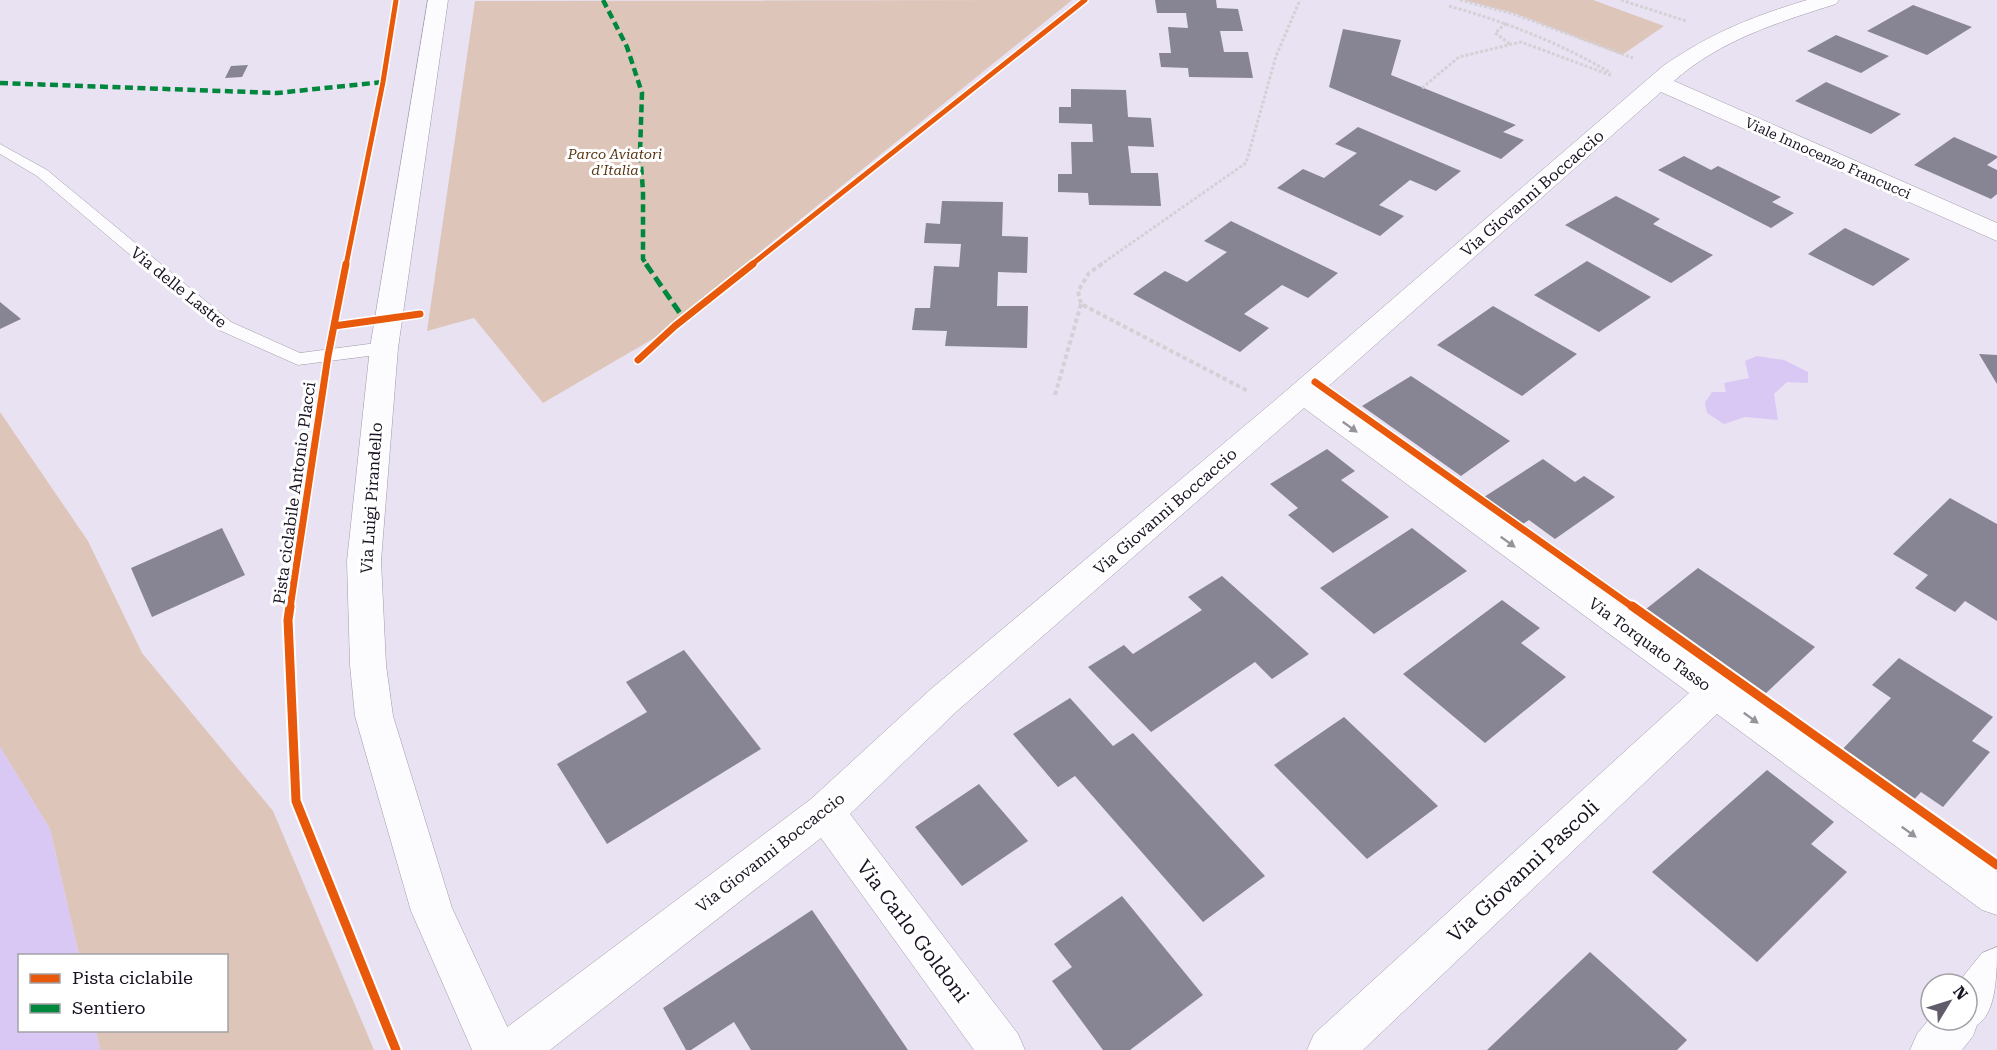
<svg xmlns="http://www.w3.org/2000/svg" width="1997" height="1050" font-family="'Roboto Serif',serif">
<rect width="100%" height="100%" fill="#e8e2f2"/>
<!-- green -->
<path fill="#dec5b9" d="M1072,0l-400,323 3,3 -132,77 -69,-85 -47,13 48,-330z
M1464,0h129l71,26 -42,29 -106,-41z
M0,412l88,129 54,112 131,158 101,239h-274l-4,-19 130,-1v-74l-147,-1 -29,-126 -50,-82z"/>
<!-- water -->
<path fill="#d9c7f4" d="M1757,356l27,4 24,12v11l-21,-1 -13,12 4,26 -33,-3 -21,7 -17,-11 -2,-10 7,-11h14l-2,-9 25,-5 -4,-17z
M0,747l50,82 29,126 -59,1v74l76,1 4,19h-100z"/>
<!-- building -->
<path fill="#878493" d="M1155,0h61l1,8 21,1 5,22h-23l4,21h24l5,26 -64,-1 -1,-9 -27,-1 -2,-14h12l-3,-26 20,1 -2,-15h-29z
M1913,5l59,22 -45,28 -60,-24z
M1343,29l58,11 -10,35 125,50 -13,7 21,8 -23,19 -172,-72z
M1836,35l53,21 -28,17 -54,-22z
M248,65l-6,12 -17,1 6,-12z
M1826,82l75,32 -30,20 -76,-33z
M1071,89l55,1 2,27 23,1 3,29 -26,-1 3,27h27l3,33 -72,-1 -1,-12 -30,-1v-18h14l-1,-32h22l-1,-18 -33,-1v-16h12z
M1358,127l103,44 -25,20 -26,-11 -31,25 25,11 -24,20 -103,-48 26,-19 21,9 33,-25 -22,-9z
M1954,137l43,19v2l-10,7 10,5v24l-6,5 -77,-34z
M1684,156l27,14 7,-4 63,31 -9,5 22,11 -23,15 -113,-58z
M1616,196l44,23 -7,5 60,31 -42,28 -106,-58z
M942,201l61,1 -1,34 26,1 -1,36 -29,-1 -1,34h31l-1,42 -82,-2 2,-15 -35,-1 3,-22h15l4,-42 25,1 2,-23 -37,-1 2,-20 14,1z
M1231,221l107,52 -30,25 -26,-13 -38,29 25,14 -29,24 -107,-58 32,-23 22,11 40,-30 -23,-11z
M1845,228l65,31 -37,27 -65,-32z
M1587,261l64,36 -52,35 -65,-37z
M0,302l21,17 -21,10z
M1493,306l84,48 -55,42 -85,-51z
M1979,354l18,1v29z
M1411,376l99,65 -49,35 -99,-70z
M1327,449l28,22 -14,9 48,37 -56,36 -45,-38 10,-7 -28,-24z
M1543,459l32,23 9,-6 31,21 -60,42 -26,-19 -8,5 -37,-28z
M1950,498l47,26v97l-32,-20 -10,11 -40,-24 13,-13 -35,-21z
M222,528l23,47 -93,42 -21,-49z
M1412,528l55,43 -93,63 -54,-46z
M1698,568l117,79 -50,47 -119,-85z
M1222,576l87,78 -37,25 -17,-17 -104,70 -63,-65 36,-22 9,9 69,-44 -14,-13z
M1502,600l38,28 -19,15 45,34 -81,66 -82,-69z
M684,650l77,99 -154,95 -50,-80 90,-52 -21,-30z
M1899,658l94,59 -21,24 18,11 -47,55 -22,-15 -10,11 -72,-50 52,-55 -19,-13z
M1070,698l43,48 20,-13 132,143 -62,46 -128,-146 -17,11 -45,-53z
M1344,717l94,89 -71,53 -93,-94z
M1767,770l67,52 -23,22 36,28 -90,90 -105,-90z
M979,784l49,57 -66,45 -47,-59z
M1122,896l81,99 -73,55h-27l-51,-69 20,-14 -18,-23z
M812,910l96,140h-157l-17,-28 -43,28h-5l-23,-42z
M1590,952l97,88 -10,10h-190z"/>
<g fill="none" stroke-linecap="round" stroke-linejoin="round">
<!-- lane casing -->
<g stroke="#a09aa9" stroke-width="1">
<path id="lane" d="M0,144l47,26 184,152 69,31 84,-11 6,2 3,4 -3,4 -6,2 -86,11 -79,-35 -182,-154 -37,-22z"/>
</g>
<!-- street casing -->
<g stroke="#a09aa9" stroke-width="1">
<path id="street" d="M1807,0h32l-3,4c-57,18 -116,36 -162,77l323,142v18l-336,-149 -339,300 675,480v43l-15,-5 -265,-196 -354,336h-56l7,-16 375,-341 -385,-285 -347,303 -107,103 168,220 7,16h-51l-153,-212 -271,212h-59l7,-16 313,-235 120,-110 342,-287 390,-336c48,-33 88,-49 144,-66z
M1997,947c0,24 0,66 -20,78l-4,11 -11,14h-52l7,-16 14,-17v3h36v-36h-10l25,-31z"/>
</g>
<!-- secondary casing -->
<g stroke="#a09aa9" stroke-width="1">
<path id="secondary" d="M428,0h20l-50,348 -17,213 5,104 7,51 59,192 66,142h-46l-61,-139 -56,-195 -5,-51 -3,-104 23,-213z"/>
</g>
<!-- path-far1 -->
<path stroke="#d3d1d6" stroke-width="3" stroke-dasharray="3 2" stroke-linecap="butt" d="M1460,0l54,14 119,44
M1621,0l65,21
M1449,6c57,16 111,37 162,67
M1506,23l-11,10 15,11
M1422,88l37,-31 62,-15 92,34
M1100,265l146,-102 30,-107 24,-56"/>
<!-- path -->
<path stroke="#d3d1d6" stroke-width="4" stroke-dasharray="4.5 3" stroke-linecap="butt" d="M1102,264l-13,9 -11,18 3,13 167,87
M1055,395l26,-91"/>
<!-- lane -->
<use href="#lane" fill="#fcfbfd" fill-rule="evenodd"/>
<!-- street -->
<use href="#street" fill="#fcfbfd" fill-rule="evenodd"/>
<!-- secondary -->
<use href="#secondary" fill="#fcfbfd" fill-rule="evenodd"/>
<!-- quiet-far1 -->
<path stroke="#00873e" stroke-width="4.5" stroke-dasharray="8 4.5" stroke-linecap="butt" d="M603,0l24,47 15,46 -2,59 3,39v68l4,6
M0,83l277,10 106,-11"/>
<!-- quiet -->
<path stroke="#00873e" stroke-width="5" stroke-dasharray="11 5" stroke-linecap="butt" d="M646,264l38,55"/>
<!-- cycleway-far2 casing -->
<g stroke="#fff" stroke-width="8">
<path id="cycleway-far2" d="M346,265l37,-183 13,-82
M751,265l334,-265"/>
</g>
<!-- cycleway-far1 casing -->
<g stroke="#fff" stroke-width="10">
<path id="cycleway-far1" d="M334,326l86,-12
M638,360l37,-34 78,-62
M1315,382l319,226
M290,608l38,-252 18,-92"/>
</g>
<!-- cycleway casing -->
<g stroke="#fff" stroke-width="13">
<path id="cycleway" d="M290,606l-2,14 8,181 100,249
M1632,606l365,259"/>
</g>
<!-- cycleway-far2 -->
<use href="#cycleway-far2" stroke="#e8590c" stroke-width="5"/>
<!-- cycleway-far1 -->
<use href="#cycleway-far1" stroke="#e8590c" stroke-width="7"/>
<!-- cycleway -->
<use href="#cycleway" stroke="#e8590c" stroke-width="9"/>
</g>
<!-- one-way arrows -->
<defs><path id="oneway-solid" d="M-6-.8H1V-3.2L6.5 0L1 3.2V.8H-6Z" transform="scale(1.5)"/></defs>
<g fill="#96939b">
<use href="#oneway-solid" transform="translate(1350 427) rotate(36)"/>
<use href="#oneway-solid" transform="translate(1508 542) rotate(36)"/>
<use href="#oneway-solid" transform="translate(1751 718) rotate(36)"/>
<use href="#oneway-solid" transform="translate(1909 832) rotate(36)"/>
</g>
<g text-anchor="middle" stroke-width="6" stroke-linejoin="round" paint-order="stroke">
<!-- far-park labels -->
<g font-size="14" font-style="italic" fill="#583615" stroke="#fff">
<text x="615" y="159">Parco Aviatori<tspan x="615" dy="16">d'Italia</tspan></text>
</g>
<!-- far-street labels -->
<g font-size="14" fill="#1a1323" stroke="#fff">
<text transform="translate(1828 158) rotate(24)" y="5">Viale Innocenzo Francucci</text>
</g>
<!-- street labels -->
<g font-size="16" fill="#1a1323" stroke="#fff">
<text transform="translate(1532 193) rotate(-41)" y="6">Via Giovanni Boccaccio</text>
<text transform="translate(179 287) rotate(39)" y="6">Via delle Lastre</text>
<text transform="translate(294 493) rotate(-82)" y="6">Pista ciclabile Antonio Placci</text>
<text transform="translate(371 498) rotate(-86)" y="6">Via Luigi Pirandello</text>
<text transform="translate(1165 511) rotate(-41)" y="6">Via Giovanni Boccaccio</text>
<text transform="translate(1650 644) rotate(36)" y="6">Via Torquato Tasso</text>
<text transform="translate(770 852) rotate(-38)" y="6">Via Giovanni Boccaccio</text>
</g>
<!-- near-street labels -->
<g font-size="20" fill="#1a1323" stroke="#fff">
<text transform="translate(1523 871) rotate(-43)" y="7">Via Giovanni Pascoli</text>
<text transform="translate(913 931) rotate(53)" y="7">Via Carlo Goldoni</text>
</g>
</g>
<!-- legend -->
<rect x="18" y="954" width="210" height="78" fill="#ffffff" stroke="#a3a1a7" stroke-width="1.5"/>
<rect x="30" y="974" width="30" height="9" fill="#e8590c" stroke="#a3a1a7" stroke-width="1.5"/>
<text x="72" y="984" font-size="18" fill="#1a1323">Pista ciclabile</text>
<rect x="30" y="1004" width="30" height="9" fill="#00873e" stroke="#a3a1a7" stroke-width="1.5"/>
<text x="72" y="1014" font-size="18" fill="#1a1323">Sentiero</text>
<!-- north arrow -->
<g transform="translate(1949 1002) rotate(52)"><circle r="28" fill="#ffffff" stroke="#a3a1a7" stroke-width="1.5"/>
<path d="M0-4.5L10 22L0 15L-10 22Z" fill="#625b6b"/>
<text y="-9" font-size="16" font-weight="bold" text-anchor="middle" fill="#1a1323">N</text>
</g>
</svg>
